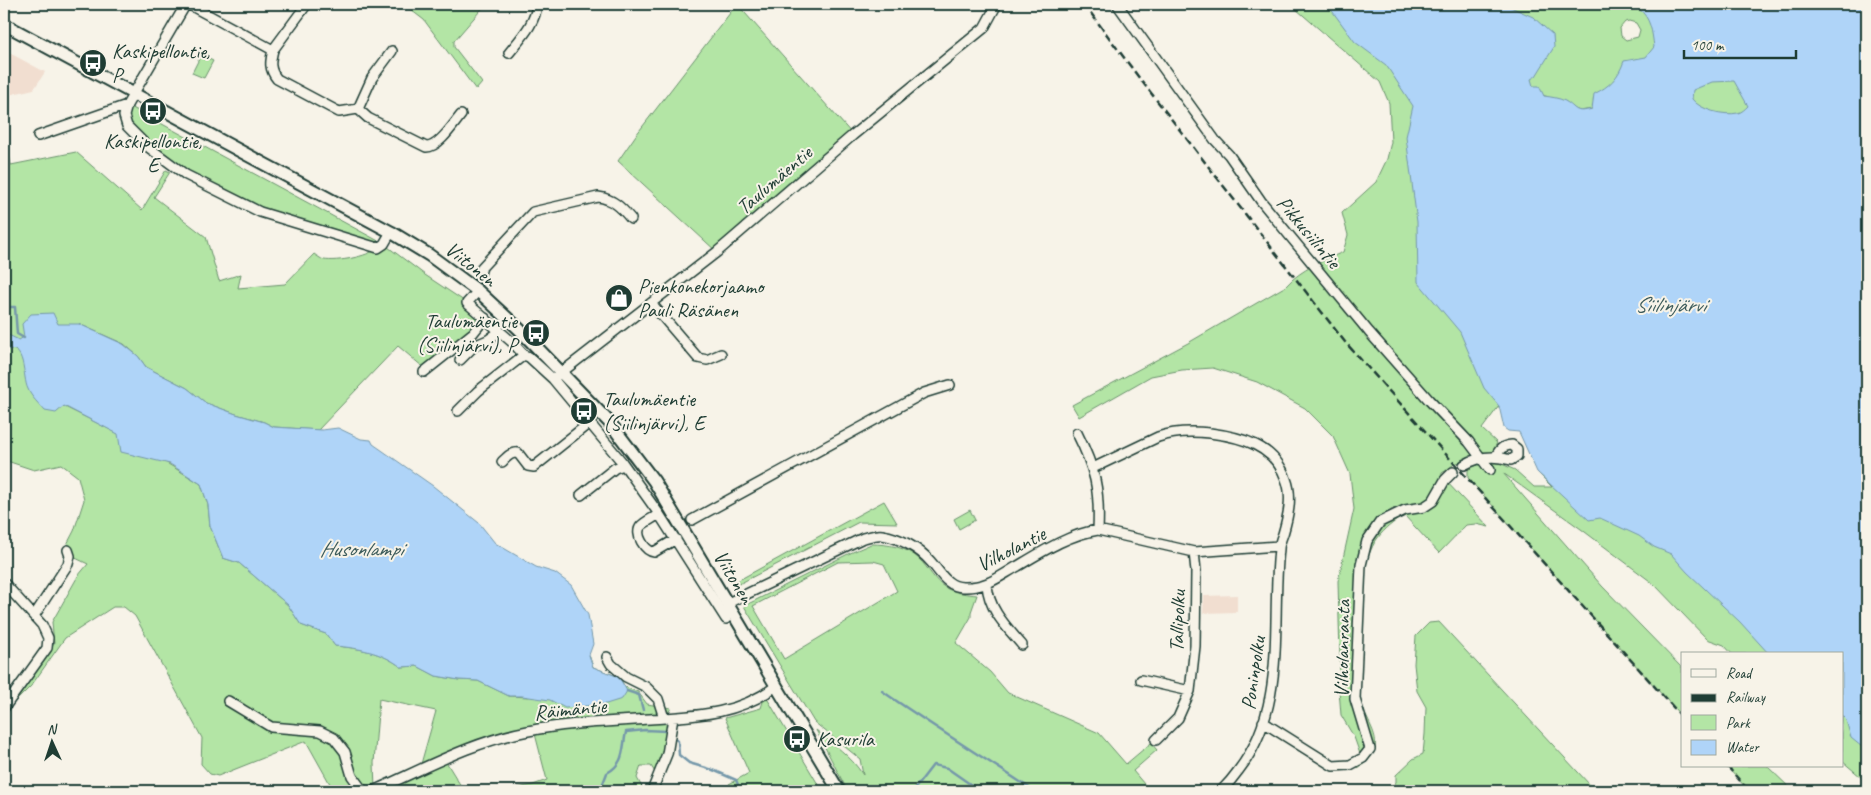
<svg xmlns="http://www.w3.org/2000/svg" width="1871" height="795" font-family="Caveat,sans-serif">
<rect width="100%" height="100%" fill="#f7f3e8"/>
<filter id="ink" filterUnits="userSpaceOnUse"><feTurbulence type="fractalNoise" baseFrequency=".02" numOctaves="2"/><feDisplacementMap in="SourceGraphic" scale="10" xChannelSelector="R" yChannelSelector="G"/><feConvolveMatrix kernelMatrix="1 2 1 2 8 2 1 2 1" color-interpolation-filters="sRGB"/></filter>
<g filter="url(#ink)">
<!-- built -->
<path fill="#f1ded0" d="M4,50l41,22 -11,17 -30,7z
M1237,595v17l-34,1 1,-17z"/>
<!-- green -->
<path fill="#b3e5a5" stroke="#69916c" fill-rule="evenodd" d="M403,4h83l-32,37v6l28,36 -6,7 -52,-70z
M737,4l116,131 -136,117 -99,-91 18,-26z
M1300,4h389l6,13 14,17 18,11 34,40 3,14 -4,13 -15,7 -10,9 -18,9 -31,7 -75,-4 -13,-13 -6,-18 -12,2 -8,-3 -6,-6 -38,-11 -7,-8 -3,4 2,15c18,13 48,14 58,36 -17,8 -47,5 -58,24 -14,25 15,98 23,125 3,14 6,27 11,40 5,15 17,30 18,46 2,19 -7,29 -23,38 -3,2 -7,5 -10,5 -13,2 -28,-6 -40,-10l-17,23 15,14 -4,8 -39,13 -7,6 -5,3c-1,31 -27,32 -51,36l-1,8 15,-7 19,-3 9,-6 12,-21 44,47 -13,-3 -10,1 -27,28 -35,-38c-23,16 -32,25 -39,53l-6,132c10,28 32,46 -1,68l2,-14 -6,-17 -13,-22 -2,-25 1,-31 -2,-78 16,-72 -4,-35 -17,-38 -28,-28 -48,-26 -44,-14 -31,2 -31,6 -72,41 -7,-12 116,-62 98,-57c15,-17 37,-25 57,-34l5,-17 -6,-22 34,-31 11,-23 4,-17 -2,-39 -9,-21 -84,-73zM1629,21l7,2 4,7 -2,7 -12,3 -5,-4 -1,-8 5,-6z
M201,55l12,6 -9,17 -12,-5z
M127,105l257,139 41,31 42,28 18,15 1,9 -57,45 -31,-26 -80,84 -44,-3 -10,-5 -28,-8 -30,-11 -19,-15 -41,-21 -8,-11 -14,-12 -45,-20 -23,89 7,-7 56,28 82,50 7,21 2,21 13,32 16,5 49,42 13,20 25,9 9,12c23,2 47,6 66,21l16,-1 19,10 23,4 19,1 31,15 20,1 60,-42 4,12 26,10 6,10 13,5 9,12 24,4 -6,10h8l-15,59 -7,-11h-10l-4,12 7,13h-27l-5,-2 -1,2h-94v-3l16,-3 14,-5 -13,-50 -89,30 19,31h-130l-28,-50 -88,35 -8,-2 -9,-10 1,-26 -67,-122 -11,-9h-11l-48,31 -34,48 -15,15 38,-57 -2,-22 26,-46 10,-12 -25,-12 11,-21 10,-31 -6,-23 -17,-13 -27,6 -30,-10v-330l7,35 65,-13 66,58 24,-40 4,2 -16,25 52,40 13,44 22,-7 -3,14 47,-4 29,-30c3,2 7,5 10,6 13,2 44,-3 53,-12l-117,-36 -50,-24 -83,-62zM379,699l57,12 -17,60 -44,18 -1,-26z
M1574,458l214,196h-56l-8,-9 -17,-6 -53,-55 -73,-55 -78,-56 99,113 80,82v49l-214,-239v-9l20,-8 14,3 13,6 19,17h18l-15,-15 16,-10z
M884,501l13,22 -38,-1 -122,63v-4z
M970,510l5,10 -16,9 -5,-10z
M871,544c17,0 36,3 48,15 10,9 15,22 27,29 9,5 21,6 31,7l-6,17v5l-15,26 34,29 18,21 91,40 27,31 25,-21 6,7 -24,21 17,20h-296l-9,-5 -29,-56c17,14 35,26 47,45l-3,-16 -46,-37 -70,-116 104,-52zM873,561l11,3 13,27 -113,68 -31,-53 85,-44z
M1439,622l151,163 1,6h-202l7,-9v-7l17,-16 10,-5 2,-20 1,-27 -9,-16 -3,-27 2,-28 13,-13z
M765,695l57,96h-92l-1,-7 20,-11 -24,-55 36,-10z
M1842,697l25,16v69l-25,-21z
M1726,766h41l26,25h-44z"/>
<!-- water -->
<path fill="#afd4f8" stroke="#7598aa" fill-rule="evenodd" d="M1327,4h177l29,13 20,18 1,12 -18,29 -5,3 2,7h6l5,10c7,1 15,2 21,5 12,7 9,13 27,8l2,-15c16,-8 24,-16 30,-33l22,-4 8,-10c-2,-15 -3,-29 -16,-39l-1,-4h217l13,7v740l-16,-13 -5,-18 -4,-4v-62h-73l-29,-32 -53,-50 -16,-18 -17,-7 -15,-11 -39,-18 -11,2 -52,-48 -18,-40 -11,-1 -4,-3 -5,-22 -15,-18 -24,-56 -42,-50 -1,-60 -11,-85 7,-31 -27,-41 -31,-23zM1734,81l14,25c-3,3 -6,6 -10,7 -14,3 -38,-3 -46,-14l1,-9 19,-8z
M53,313l5,11h21l44,20 15,12 8,11 41,21 19,15 30,11 28,8 10,5 48,3 16,-2 23,11 10,1 2,4 60,42 46,37 16,20 41,24 19,6 16,12 17,30 5,29 -4,11 4,12 26,10 8,14 -5,8 -16,5 -41,4 -15,-8 -28,-4h-13l-31,-15 -19,-1 -23,-4 -19,-10 -16,1c-19,-15 -43,-19 -66,-21l-9,-12 -25,-9 -13,-20 -49,-42 -16,-5 -13,-32 -2,-21 -7,-21 -31,-20 -49,-12 -3,-18 -54,-28 -8,7 -11,-2c-5,-6 -14,-14 -17,-22 -6,-11 -1,-48 -24,-38v-18l15,7 5,-3 -2,-13 9,-10z"/>
<g fill="none" stroke-linecap="round" stroke-linejoin="round">
<!-- stream -->
<path stroke="#7598aa" stroke-width="2.5" d="M4,313l3,-6h8l2,27 7,4
M627,691l12,4 4,15
M882,691c50,35 101,66 152,100
M673,737l5,4 1,14 10,8 24,7 23,10 3,7 -1,4
M600,791l7,-18c18,-10 15,-23 19,-41l19,-2 21,1 3,2
M913,791l20,-26 14,3 33,23
M1544,791l28,-2 4,2"/>
<!-- minor casing -->
<g stroke="#1f3d34" stroke-width="12">
<path id="minor" d="M186,4l-59,101 -3,11 3,10 21,21 38,28 74,37 118,36 6,-4 7,-12
M188,4l85,46c-3,12 -4,19 4,29l62,33 19,-3 14,-31 20,-27
M1117,4l98,136 14,15 32,46 108,131 60,68 40,42 21,28
M273,50l34,-46
M509,53c11,-14 27,-30 28,-49
M358,109l10,9 58,29c12,1 27,-22 35,-32
M38,136l89,-31
M479,277l3,-10 51,-55 65,-15c15,2 23,10 33,22
M478,291l-11,12 45,39 12,13 5,2 24,22 69,83 37,52 67,105
M651,303l47,55 9,2 14,-6
M460,360l14,-14 14,-6 12,-9
M424,372l49,-39 12,-15
M553,379l164,-127 136,-117 131,-107 13,-24
M458,411l20,-20 46,-36
M1077,433c18,36 23,56 21,97
M502,462c5,-5 9,-10 16,-9l10,13 6,1 54,-43
M1464,465c15,-9 30,-10 47,-5l6,-4v-7l-5,-4c-9,1 -12,3 -16,11
M1093,468l65,-31c17,-6 34,-6 52,-4 31,4 64,12 76,46 7,17 2,38 -3,55 -2,5 -4,10 -4,15 -8,75 9,158 -41,222 -5,7 -11,14 -17,20
M581,495l34,-27 9,-3
M659,514c-5,4 -13,7 -18,12 -7,8 4,25 13,26l22,-13
M692,520l232,-127 26,-8
M4,583l38,42 6,13 -1,10 -43,60
M987,585c2,25 19,41 35,60
M728,603l135,-65c6,-1 13,-4 19,-3 18,3 37,13 49,27 9,10 16,25 32,25 24,1 35,-10 55,-21 25,-15 52,-32 80,-36l96,22 85,-6
M34,616l34,-52 2,-8 -2,-6
M607,657l4,7 15,13 20,10 12,12 6,19
M1141,680l49,11
M228,701l43,26 49,4 14,7 11,14 7,24 11,15
M1263,722l70,44 17,-1 13,-7 7,-9 -15,-50 6,-134 6,-24 13,-19 25,-12 19,-3 9,-6 12,-21 8,-8
M1156,740l22,-22 12,-27 5,-45 1,-75 -2,-19
M373,791c50,-22 101,-50 155,-60 40,-8 81,-9 122,-12 45,-3 89,-4 126,-33
M652,791l15,-37 6,-36"/>
</g>
<!-- major casing -->
<g stroke="#1f3d34" stroke-width="15">
<path id="major" d="M4,24l387,208 38,23 49,36 40,37 92,95 44,58 185,310"/>
</g>
<!-- minor -->
<use href="#minor" stroke="#f7f3e8" stroke-width="9"/>
<!-- major -->
<use href="#major" stroke="#f7f3e8" stroke-width="11"/>
<!-- rail -->
<path stroke="#1f3d34" stroke-width="2.5" stroke-dasharray="8 4" stroke-linecap="butt" d="M1084,4l53,71 208,267 337,375
M1727,766l22,25"/>
</g>
</g>
<!-- icons -->
<defs>
<g id="bus-disc" transform="scale(1.4375)"><circle r="9.5" fill="#1f3d34" stroke="#f7f3e8"/><path d="M-5-6H5V4H4V6H2V4H-2V6H-4V4H-5ZM-3.5-4V0h7V-4ZM-3.5 1.2v1.5H-2V1.2ZM2 1.2v1.5H3.5V1.2Z" fill="#fff"/></g>
<g id="shop-disc" transform="scale(1.4375)"><circle r="9.5" fill="#1f3d34" stroke="#f7f3e8"/><path d="M-5-2.5h2.3a2.7 3.5 0 0 1 5.4 0H5L5.5 6h-11ZM-1.5-2.5h3a1.5 2.3 0 0 0-3 0Z" fill="#fff"/></g>
</defs>
<g fill-rule="evenodd">
<use href="#bus-disc" x="93" y="63"/>
<use href="#bus-disc" x="153" y="111"/>
<use href="#shop-disc" x="619" y="298"/>
<use href="#bus-disc" x="536" y="333"/>
<use href="#bus-disc" x="584" y="411"/>
<use href="#bus-disc" x="797" y="739"/>
</g>
<g text-anchor="middle" stroke-width="4" stroke-linejoin="round" paint-order="stroke">
<!-- poi labels -->
<g font-size="21" fill="#1f3d34" stroke="#f7f3e8" text-anchor="start">
<text x="112" y="58">Kaskipellontie,<tspan x="112" dy="24">P</tspan></text>
<text x="153" y="148" text-anchor="middle">Kaskipellontie,<tspan x="153" dy="24">E</tspan></text>
<text x="638" y="293">Pienkonekorjaamo<tspan x="638" dy="24">Pauli Räsänen</tspan></text>
<text x="517" y="328" text-anchor="end">Taulumäentie<tspan x="517" dy="24">(Siilinjärvi), P</tspan></text>
<text x="603" y="406">Taulumäentie<tspan x="603" dy="24">(Siilinjärvi), E</tspan></text>
<text x="816" y="746">Kasurila</text>
</g>
<!-- street labels -->
<g font-size="21" fill="#1f3d34" stroke="#f7f3e8">
<text transform="translate(774 180) rotate(-41)" y="7">Taulumäentie</text>
<text transform="translate(1309 232) rotate(50)" y="7">Pikkusiilintie</text>
<text transform="translate(471 264) rotate(38)" y="7">Viitonen</text>
<text transform="translate(1011 549) rotate(-27)" y="7">Vilholantie</text>
<text transform="translate(734 577) rotate(59)" y="7">Viitonen</text>
<text transform="translate(1177 621) rotate(-88)" y="7">Tallipolku</text>
<text transform="translate(1342 649) rotate(-89)" y="7">Vilholanranta</text>
<text transform="translate(1253 673) rotate(-82)" y="7">Poninpolku</text>
<text transform="translate(570 709) rotate(-6)" y="7">Räimäntie</text>
</g>
<!-- water labels -->
<g font-size="22" font-style="italic" fill="#3c5b5b" stroke="#f7f3e8">
<text x="1670" y="312">Siilinjärvi</text>
<text x="361" y="556">Husonlampi</text>
</g>
</g>
<!-- margin -->
<rect width="1871" height="795" fill="none" stroke="#f7f3e8" stroke-width="20"/>
<rect x="10" y="10" width="1851" height="775" fill="none" stroke="#1f3d34" stroke-width="2" filter="url(#ink)"/>
<!-- legend -->
<rect x="1681" y="652" width="162" height="115" fill="#f7f3e8" stroke="#a1aaa0"/>
<rect x="1691" y="669" width="25" height="8" fill="#f7f3e8" stroke="#a1aaa0"/>
<text x="1726" y="678" font-size="15" fill="#1f3d34">Road</text>
<rect x="1691" y="694" width="25" height="8" fill="#1f3d34" stroke="#a1aaa0"/>
<text x="1726" y="702" font-size="15" fill="#1f3d34">Railway</text>
<rect x="1691" y="715" width="25" height="15" fill="#b3e5a5" stroke="#a1aaa0"/>
<text x="1726" y="728" font-size="15" fill="#1f3d34">Park</text>
<rect x="1691" y="740" width="25" height="15" fill="#afd4f8" stroke="#a1aaa0"/>
<text x="1726" y="752" font-size="15" fill="#1f3d34">Water</text>
<!-- north arrow -->
<g transform="translate(52 742) rotate(357)" stroke="#f7f3e8" stroke-width="4" paint-order="stroke">
<path d="M0-4L9 19L0 12L-9 19Z" fill="#1f3d34"/>
<text y="-8" font-size="14" font-weight="bold" text-anchor="middle" fill="#1f3d34">N</text>
</g>
<!-- scale -->
<path d="M1684 50v8h112v-8" fill="none" stroke="#1f3d34" stroke-width="2.5"/>
<text x="1691" y="50" font-size="15" fill="#1f3d34" stroke="#f7f3e8" stroke-width="4" paint-order="stroke">100 m</text>
</svg>
